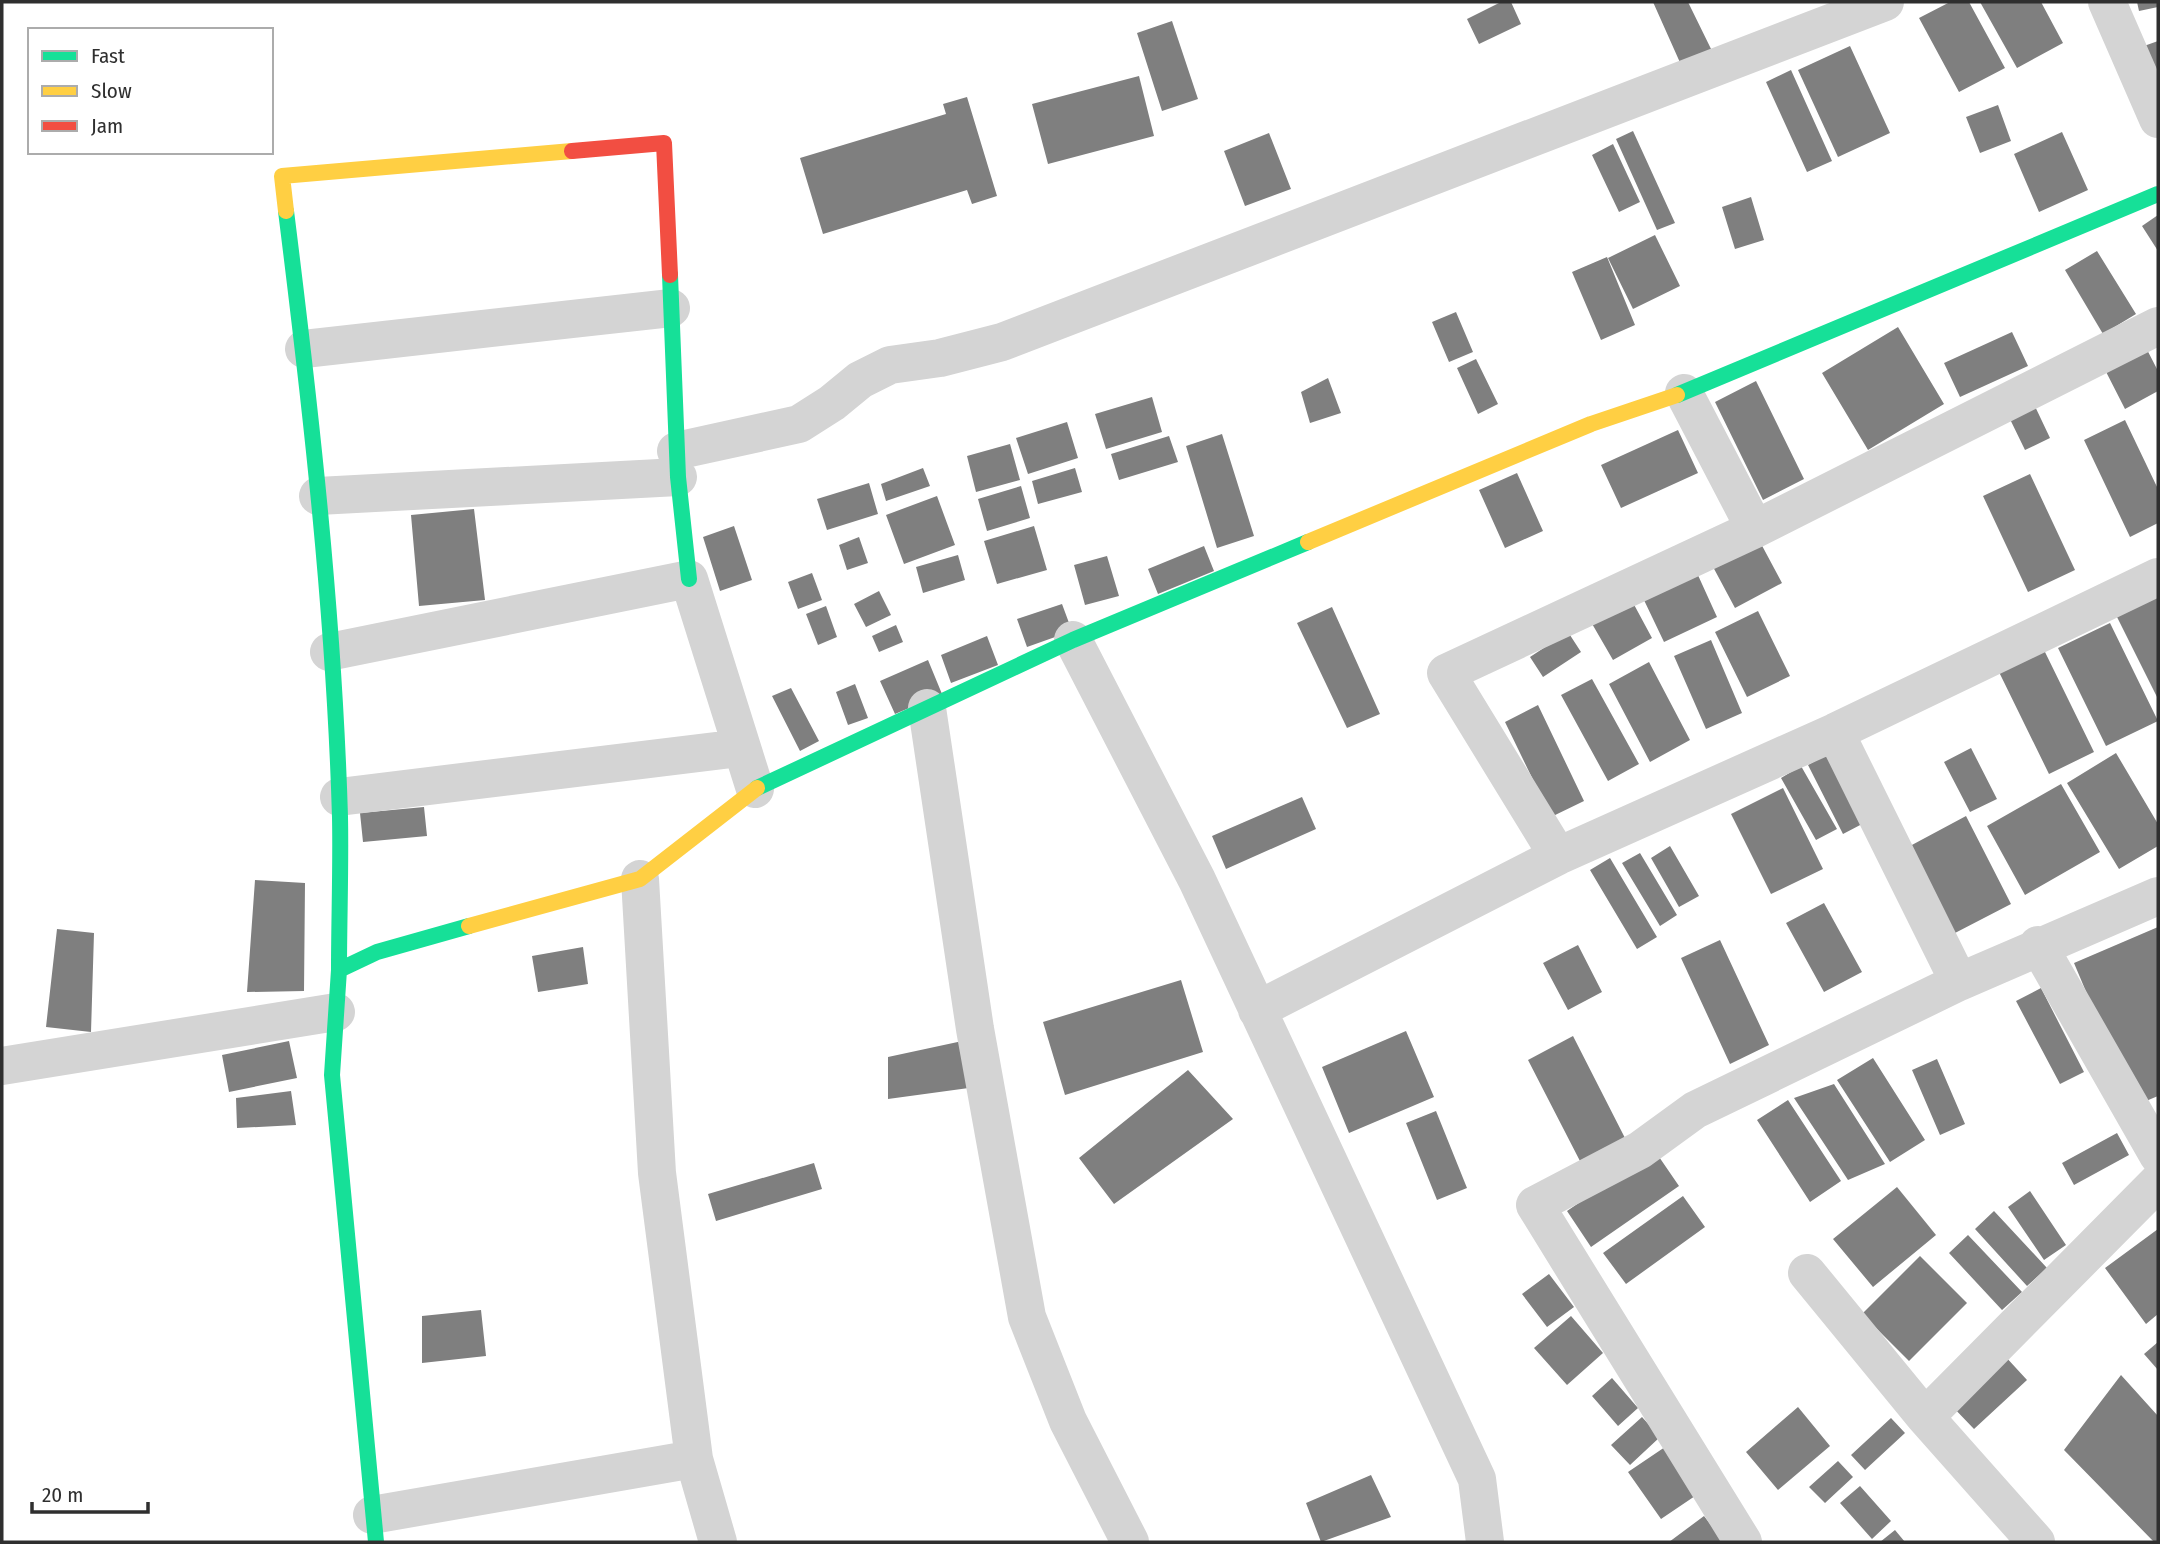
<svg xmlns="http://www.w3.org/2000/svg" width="2160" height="1544" font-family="'Fira Sans Condensed',sans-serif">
<rect width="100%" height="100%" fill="#fff"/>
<!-- building -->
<path fill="#7f7f7f" d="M1501,2h10l10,22 -42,20 -12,-25z
M1653,2h35l26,53 -32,12z
M1950,2h19l36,66 -46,24 -40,-74z
M1980,2h61l22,41 -46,25z
M2137,2h21v5l-19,4z
M1172,21l26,78 -36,12 -25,-78z
M2158,41v46l-14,-41z
M1850,46l40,87 -52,24 -40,-87z
M1791,70l41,91 -25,11 -41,-90z
M1139,76l15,60 -106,28 -16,-60z
M967,97l30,99 -25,8 -5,-14 -144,44 -23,-76 146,-44 -3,-10z
M1998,105l13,36 -31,12 -14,-36z
M1633,131l42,92 -18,7 -41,-91z
M2062,132l26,58 -49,22 -25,-58z
M1269,133l22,56 -46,17 -21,-55z
M1613,144l27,58 -21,10 -27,-57z
M1751,197l13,43 -29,9 -13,-42z
M2158,215v36l-16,-25z
M1655,235l25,51 -47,23 -25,-51z
M2097,251l39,63 -33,20 -38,-64z
M1607,257l28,68 -34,15 -29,-68z
M1456,312l17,40 -24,10 -17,-40z
M1898,327l46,77 -76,46 -46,-77z
M2012,332l16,34 -68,31 -16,-34z
M2141,338l17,33v20l-33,18 -25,-49z
M1476,359l22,45 -20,10 -21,-46z
M1328,378l13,35 -31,10 -9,-31z
M1756,381l48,98 -41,21 -48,-98z
M1152,397l10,35 -56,17 -11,-35z
M2032,400l18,38 -25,12 -18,-37z
M2125,420l33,69v34l-28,14 -46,-97z
M1067,422l11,36 -50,16 -12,-36z
M1678,430l20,43 -77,35 -20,-43z
M1222,434l32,102 -37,12 -31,-102z
M1169,436l9,26 -59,18 -8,-26z
M1010,444l10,36 -44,12 -9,-36z
M923,468l7,18 -44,15 -5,-17z
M1075,468l7,24 -44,12 -6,-23z
M1517,473l26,58 -38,17 -26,-58z
M2030,474l45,96 -47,22 -45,-96z
M869,483l9,31 -51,16 -10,-31z
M1021,486l9,32 -43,13 -9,-32z
M937,496l18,49 -51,19 -18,-49z
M474,509l11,91 -66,6 -8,-91z
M734,526l18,54 -32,11 -17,-54z
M1034,526l13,44 -50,14 -13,-43z
M859,537l9,26 -21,7 -8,-25z
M1759,540l23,43 -47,25 -23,-43z
M1204,546l10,25 -56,23 -10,-25z
M958,555l7,25 -42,13 -7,-26z
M1107,556l12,40 -34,9 -11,-40z
M812,573l10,27 -24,9 -10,-27z
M1697,573l20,44 -53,25 -21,-44z
M879,591l12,24 -25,12 -12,-23z
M2158,591v108l-43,-86z
M1631,599l21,39 -39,22 -22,-38z
M1062,604l10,27 -45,16 -10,-28z
M826,606l11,31 -19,8 -12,-31z
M1332,607l48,107 -33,14 -50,-105z
M1758,611l32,65 -43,21 -32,-65z
M2110,623l48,98 -52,25 -48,-98z
M896,625l7,17 -24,10 -7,-16z
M1568,632l13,20 -38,25 -13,-20z
M987,636l11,29 -47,18 -10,-28z
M1711,640l31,73 -36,16 -32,-73z
M2044,650l50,102 -45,22 -50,-102z
M928,660l14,34 -47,20 -15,-33z
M1649,662l41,78 -40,22 -41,-78z
M1592,679l47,85 -31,17 -47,-86z
M855,684l13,34 -20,7 -12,-33z
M791,688l28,53 -19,10 -28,-55z
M1538,705l46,96 -33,16 -46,-95z
M1971,748l26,51 -27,13 -26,-50z
M2116,753l42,71v22l-39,23 -52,-86z
M1828,754l36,69 -21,11 -35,-69z
M1801,766l36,63 -21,11 -35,-62z
M2061,784l39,68 -75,43 -38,-69z
M1783,788l40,81 -52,25 -40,-80z
M1302,797l14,32 -90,40 -14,-33z
M424,807l3,29 -64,6 -3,-29z
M1966,816l45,88 -56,29 -45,-87z
M1670,846l29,50 -20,11 -28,-49z
M1640,853l37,62 -17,11 -38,-63z
M1610,858l47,79 -20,12 -47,-79z
M255,880l50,3 -1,108 -57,1z
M1824,903l38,69 -38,20 -38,-69z
M2158,927v169l-24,10 -60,-143z
M57,929l37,4 -3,99 -45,-5z
M1720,940l49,105 -39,19 -49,-106z
M1578,945l24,47 -34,18 -25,-47z
M583,947l5,37 -50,8 -6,-36z
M1181,980l22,72 -138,43 -22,-73z
M2041,988l43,84 -24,12 -44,-83z
M1406,1031l28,66 -85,36 -27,-66z
M1573,1036l53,104 -45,23 -53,-103z
M967,1040l9,47 -88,12v-42z
M289,1041l8,37 -68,14 -7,-37z
M1873,1058l52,82 -35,22 -53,-82z
M1937,1059l28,65 -25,11 -28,-65z
M1188,1070l45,49 -119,85 -35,-46z
M1834,1084l51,80 -37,16 -54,-82z
M291,1091l5,34 -59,3 -1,-30z
M1788,1100l53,81 -31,21 -53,-82z
M1436,1111l31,77 -30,12 -31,-77z
M2117,1133l12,22 -55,30 -12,-22z
M1655,1151l24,35 -88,61 -24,-36z
M814,1163l8,26 -106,32 -8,-27z
M1897,1187l39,48 -63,52 -40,-48z
M2030,1191l36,54 -22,15 -36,-53z
M1683,1196l22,31 -79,57 -23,-31z
M1994,1211l53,57 -20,18 -52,-57z
M2158,1229v85l-12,10 -41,-56z
M1968,1235l54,57 -20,18 -53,-57z
M1920,1256l47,47 -58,58 -47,-47z
M1549,1274l25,33 -27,20 -25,-33z
M481,1310l5,46 -64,7v-47z
M1571,1316l32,37 -36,32 -33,-37z
M2158,1342v28l-14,-16z
M2004,1355l23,25 -53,49 -24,-25z
M2121,1375l37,41v126h-4l-90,-92z
M1612,1378l26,30 -20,18 -26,-30z
M1798,1407l32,39 -52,44 -32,-38z
M1642,1417l18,20 -30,28 -19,-20z
M1891,1418l14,15 -40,37 -14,-15z
M1665,1447l33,47 -37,25 -33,-47z
M1838,1461l15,16 -28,26 -16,-16z
M1371,1475l20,42 -70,25 -15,-39z
M1860,1486l31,35 -19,18 -32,-36z
M1704,1516l20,26h-55z
M1895,1530l10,12h-25z"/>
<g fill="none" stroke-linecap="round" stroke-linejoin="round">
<!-- street -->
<path stroke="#d4d4d4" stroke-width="38" d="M2107,2l51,117
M2158,326l-403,203 -309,144 112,183 277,-124 323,-155
M304,349l367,-41
M1684,393l71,136
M676,451l123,-27 33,-21 28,-23 30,-15 50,-7 62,-16 883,-340
M318,496l360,-19
M1073,640l124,240 280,599 8,63
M329,652l360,-73 66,210
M927,708l48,321 52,288 41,104 62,121
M1835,732l124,250
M339,797l401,-49
M640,879l17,294 37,286 24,83
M2038,945l120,210
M1257,1010l301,-154
M2,1066l334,-54
M1807,1273l118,144
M372,1515l322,-56
M1743,1542l-208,-337 105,-55 55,-40 264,-128 199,-86
M2036,1542l-111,-125 233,-235"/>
<!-- fast -->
<path stroke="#16e098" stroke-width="16" d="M286,211c25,200 48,403 54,606 1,51 -1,102 -1,153
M670,275l8,202 11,102
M1677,395l481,-201
M757,788l316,-148 235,-98
M376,1542l-44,-467 7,-105 38,-18 92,-26"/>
<!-- slow -->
<path stroke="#ffcf43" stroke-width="16" d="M286,211l-4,-35 290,-25
M1308,542l283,-118 86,-29
M469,926l171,-47 117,-91"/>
<!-- jam -->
<path stroke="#f24e42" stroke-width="16" d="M572,151l92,-8 6,132"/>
</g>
<!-- border -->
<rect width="2160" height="1544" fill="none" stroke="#2f2f2f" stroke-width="7"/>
<!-- legend -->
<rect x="28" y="28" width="245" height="126" fill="#ffffff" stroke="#acacac" stroke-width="2"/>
<rect x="42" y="51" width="35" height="10" fill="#16e098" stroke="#acacac" stroke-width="2"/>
<text x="91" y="63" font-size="21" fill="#2f2f2f">Fast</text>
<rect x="42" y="86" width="35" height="10" fill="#ffcf43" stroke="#acacac" stroke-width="2"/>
<text x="91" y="98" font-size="21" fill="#2f2f2f">Slow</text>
<rect x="42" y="121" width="35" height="10" fill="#f24e42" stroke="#acacac" stroke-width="2"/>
<text x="91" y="133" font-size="21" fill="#2f2f2f">Jam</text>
<!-- scale -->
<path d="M32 1502v10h116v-10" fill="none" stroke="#2f2f2f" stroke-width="3.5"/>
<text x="42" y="1502" font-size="21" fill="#2f2f2f" stroke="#ffffff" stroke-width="5" paint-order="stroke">20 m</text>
</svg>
